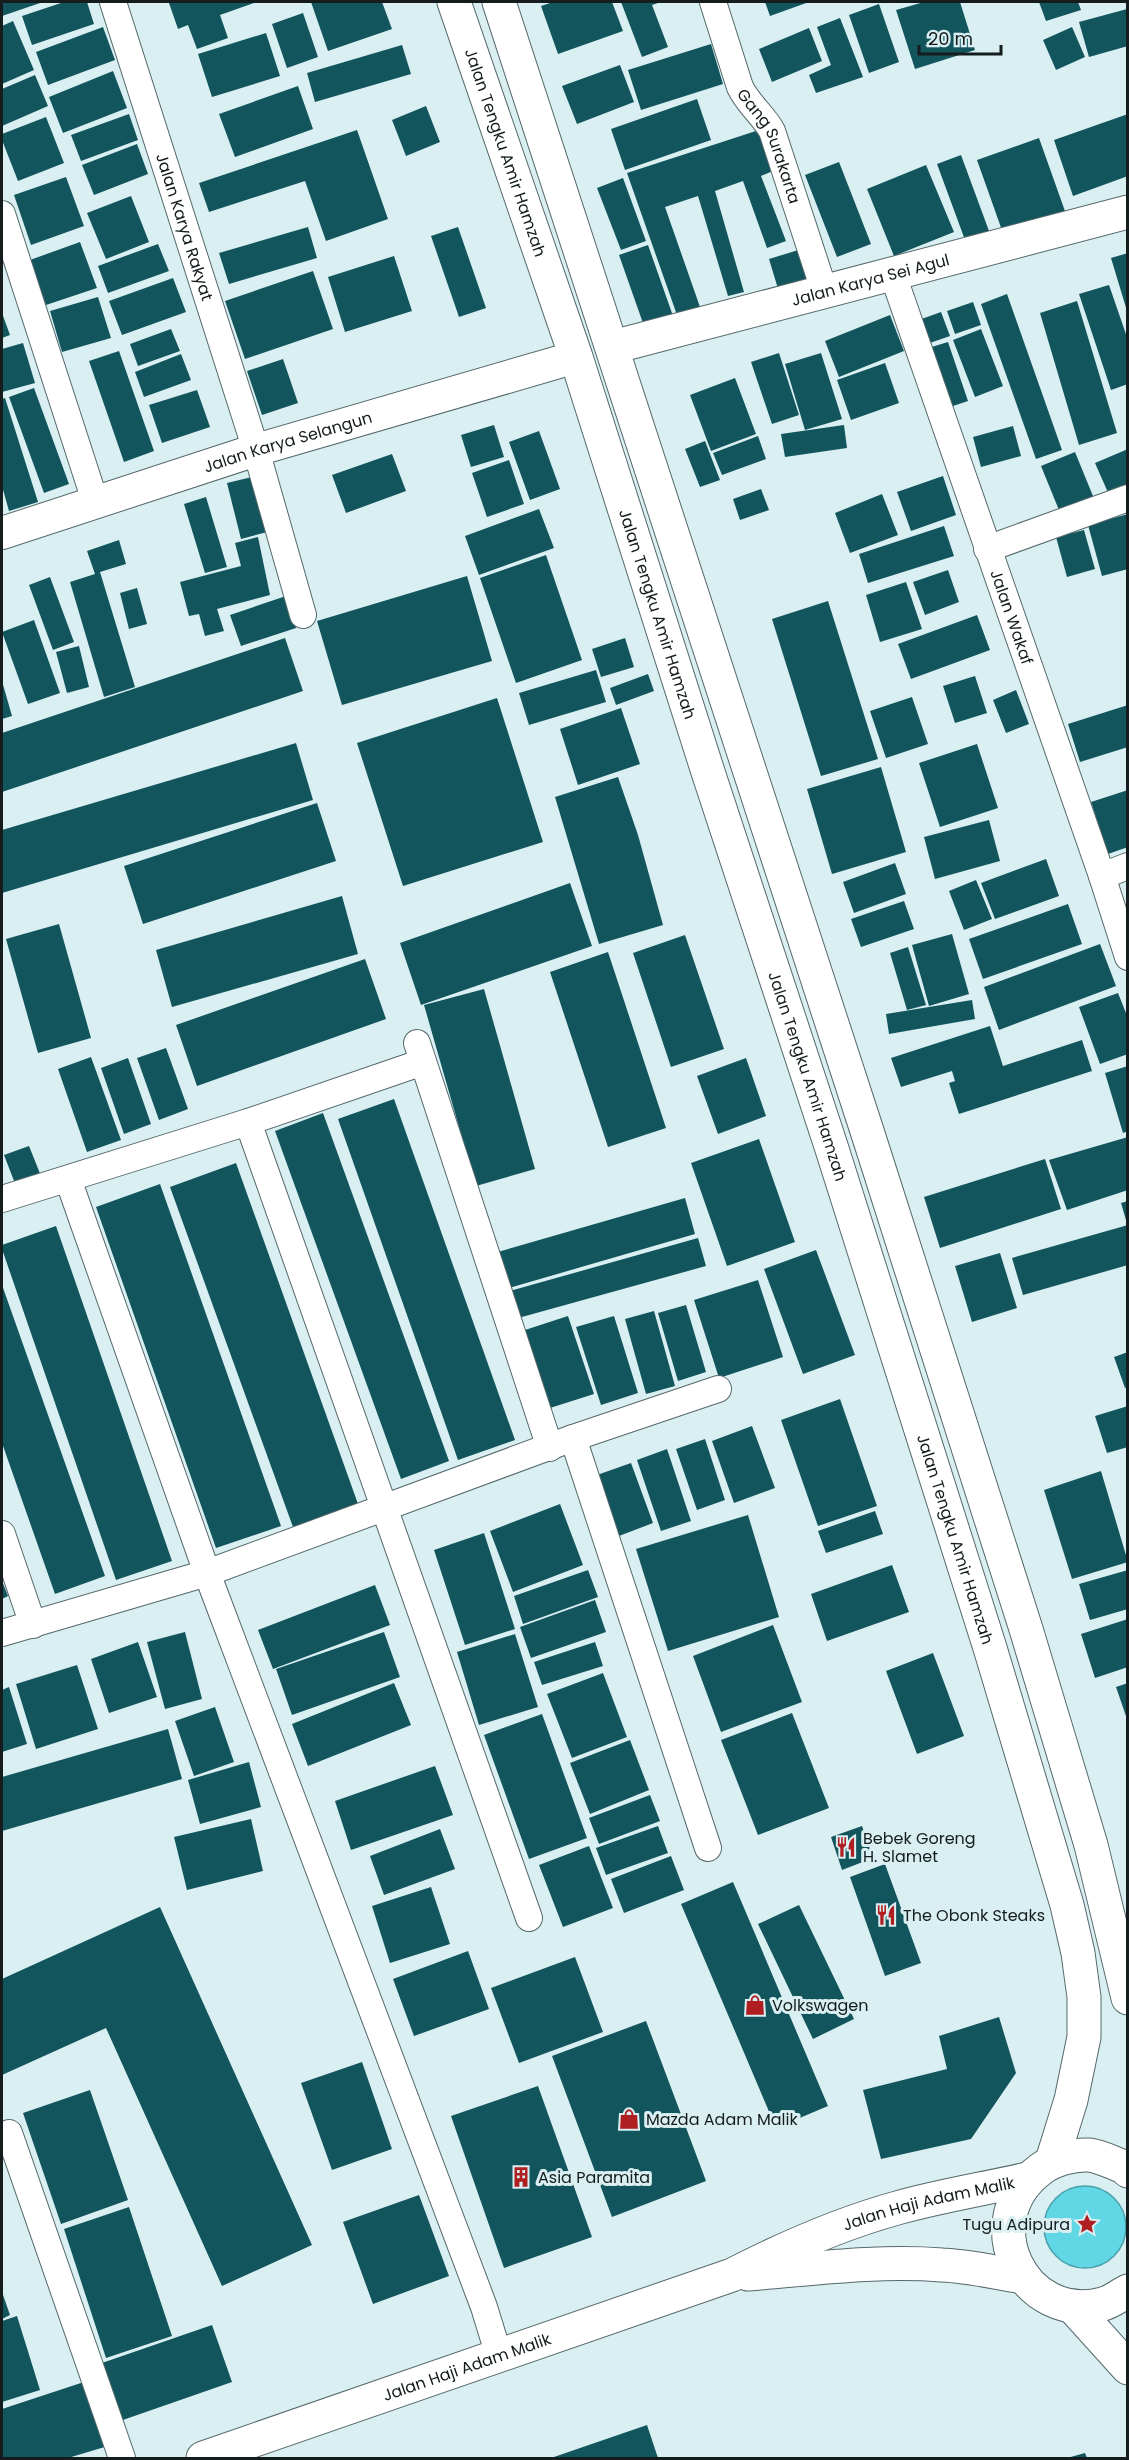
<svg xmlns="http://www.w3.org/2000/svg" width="1129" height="2460" font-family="Poppins,sans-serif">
<rect width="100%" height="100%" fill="#d9eff2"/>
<!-- water -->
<path fill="#61d7e5" stroke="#4a9fa9" stroke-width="1.5" d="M1044 2227a41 41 0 1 1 82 0a41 41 0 1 1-82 0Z"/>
<!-- building -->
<path fill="#12555d" d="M2,2h41l-41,14z
M64,2h23l7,22 -62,21 -10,-29z
M174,2h83l-37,13 8,23 -31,11 -9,-24 -10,4 -9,-26z
M311,2h71l10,27 -64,22z
M553,2h59l11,29 -65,23 -17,-48z
M621,2h40l-9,3 16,42 -26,10z
M765,2h44l-39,14z
M924,2h36l15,48 -60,19 -19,-59z
M1039,2h39l3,8 -35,11z
M879,4l20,58 -30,11 -20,-58z
M1127,9l1,37 -39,11 -10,-35z
M303,13l15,44 -31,11 -15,-44z
M840,18l23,59 -47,16 -7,-18 22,-10 -14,-38z
M13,21l21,49 -32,14v-58z
M103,27l12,33 -67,25 -12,-33z
M1072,27l13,30 -29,13 -13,-30z
M809,28l13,33 -50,21 -13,-33z
M266,33l14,43 -68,21 -14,-43z
M711,44l12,40 -82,26 -13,-40z
M402,45l9,29 -96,28 -8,-29z
M620,65l14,37 -57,22 -15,-38z
M113,71l14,37 -64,25 -14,-36z
M35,75l13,31 -46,20v-37z
M298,86l15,43 -78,28 -16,-43z
M697,99l14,41 -86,30 -14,-41z
M426,106l14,36 -34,14 -14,-36z
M129,114l9,26 -57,21 -10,-26z
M1128,114v62l-55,20 -19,-56z
M46,117l18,46 -46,18 -16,-41v-6z
M357,130l31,89 -62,22 -21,-60 -96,31 -10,-29z
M759,130l14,41 -12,5 25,65 -19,7 -24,-67 -28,10 29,101 -16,4 -30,-100 -33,11 35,100 -23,8 -50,-142z
M1039,138l27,76 -62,22 -27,-76z
M137,144l11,30 -54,21 -12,-30z
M961,155l28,76 -24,9 -28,-76z
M839,162l32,82 -34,13 -32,-82z
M926,165l28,67 -60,24 -27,-67z
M66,177l18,49 -53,19 -17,-50z
M623,178l23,63 -25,9 -24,-62z
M131,196l18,46 -43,17 -19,-46z
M308,227l9,31 -88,26 -10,-31z
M458,227l28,81 -27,9 -28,-81z
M80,242l17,46 -51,17 -16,-45z
M158,244l11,27 -61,22 -10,-27z
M648,245l25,71 -29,10 -25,-71z
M805,248l10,33 -36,11 -10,-33z
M1128,253v58h-1l-16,-53z
M394,256l18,55 -67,21 -17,-55z
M313,271l20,58 -88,30 -20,-58z
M173,278l13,34 -64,23 -13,-34z
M1109,285l19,55v44l-17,6 -32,-96z
M1007,294l55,156 -26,9 -55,-155z
M98,297l13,41 -49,14 -12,-41z
M1077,301l40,132 -38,12 -39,-132z
M973,302l8,23 -26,9 -8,-23z
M941,312l9,24 -26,9 -8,-24z
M2,313l8,22 -8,3z
M890,315l14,36 -65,26 -14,-36z
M171,329l9,22 -42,15 -8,-22z
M981,329l22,57 -28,11 -22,-57z
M948,342l20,59 -24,8 -19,-60z
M23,343l12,40 -33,9v-43z
M119,351l35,100 -30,11 -35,-101z
M779,353l20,62 -27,9 -21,-62z
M821,353l21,66 -37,11 -20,-66z
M181,354l10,26 -47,17 -9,-25z
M283,359l15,44 -36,12 -15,-44z
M885,363l14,40 -48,17 -14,-40z
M735,378l21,56 -45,17 -21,-56z
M34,388l35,96 -25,9 -35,-96z
M197,390l13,37 -48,16 -13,-38z
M5,398l33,104 -29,9 -7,-25v-87z
M494,425l10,32 -33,10 -10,-32z
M844,425l3,23 -62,9 -4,-23z
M1013,426l8,30 -40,11 -8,-30z
M539,431l21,58 -30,11 -21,-58z
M758,436l8,23 -44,16 -9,-22z
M705,441l15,39 -20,7 -15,-38z
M1128,449v41l-18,7 -15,-34z
M1075,452l20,49 -34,14 -20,-49z
M392,454l14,37 -60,22 -14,-38z
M509,460l15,44 -37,13 -15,-44z
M943,476l13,39 -45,16 -14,-39z
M252,477l15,55 -26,7 -14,-56z
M761,489l8,21 -29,10 -7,-21z
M882,494l16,41 -48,18 -15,-40z
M206,497l21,70 -22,6 -21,-69z
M539,509l15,39 -75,27 -14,-39z
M1128,514v55l-26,7 -14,-51z
M944,526l10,30 -86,27 -9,-29z
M1084,530l11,39 -28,8 -11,-40z
M258,537l12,58 -53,14 7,22 -19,5 -6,-22 -10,2 -9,-34 61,-16 -6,-23z
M119,540l7,24 -26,8 35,115 -31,10 -34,-115 25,-8 -8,-23z
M546,555l36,105 -66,23 -36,-105z
M948,570l11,32 -34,13 -12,-33z
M467,576l25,85 -150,44 -25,-84z
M50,577l24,65 -21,8 -24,-65z
M906,582l16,47 -42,13 -14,-47z
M137,588l10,36 -18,5 -9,-36z
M286,596l10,32 -55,18 -11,-31z
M828,601l50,158 -57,17 -49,-157z
M977,615l13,35 -79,29 -13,-35z
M34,620l26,73 -32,11 -26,-72z
M285,638l18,53 -301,101v-59z
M625,638l9,29 -33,10 -9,-28z
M79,646l10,41 -22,6 -11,-41z
M596,670l10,32 -77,23 -10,-32z
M648,674l6,17 -38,14 -6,-17z
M975,676l12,37 -32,10 -12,-37z
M2,681l10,35 -10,3z
M1016,690l13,34 -23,9 -13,-33z
M912,697l16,47 -42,14 -16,-47z
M497,698l46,144 -140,44 -46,-143z
M1128,705v42l-48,15 -12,-38z
M621,708l19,56 -62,21 -18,-56z
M296,743l17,57 -311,93v-63z
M977,744l21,64 -58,19 -21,-64z
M881,767l25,85 -74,22 -25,-85z
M618,777l20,58 25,90 -64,19 -44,-147z
M1128,790v57l-20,7 -17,-52z
M317,803l19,58 -193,63 -19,-58z
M989,820l11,41 -65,18 -11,-42z
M1046,859l13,37 -64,23 -14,-36z
M895,863l11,31 -52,19 -11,-31z
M976,880l16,39 -28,11 -15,-39z
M570,883l22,63 -171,59 -21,-62z
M342,896l16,58 -186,53 -16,-57z
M904,901l10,28 -53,18 -10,-28z
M1068,904l14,40 -99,35 -14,-40z
M59,924l32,114 -53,15 -32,-114z
M952,934l17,60 -40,12 -17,-61z
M685,935l39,114 -53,18 -38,-114z
M1100,944l16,42 -117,44 -15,-43z
M908,947l18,58 -19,5 -17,-57z
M608,952l58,176 -58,19 -58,-175z
M365,959l21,60 -189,67 -21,-61z
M484,989l51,180 -59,17 -52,-181z
M1118,993l10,25v36l-28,10 -21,-57z
M972,1000l3,19 -86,15 -3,-20z
M990,1026l13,40 79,-26 10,31 -133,43 -10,-31 6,-2 -3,-10 -51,16 -10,-29z
M166,1048l22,61 -29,11 -22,-62z
M91,1057l30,83 -34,12 -29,-83z
M128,1058l23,66 -27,10 -23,-66z
M746,1058l20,58 -48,18 -21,-58z
M1128,1066v65l-5,2 -18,-60z
M394,1099l121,341 -57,20 -120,-341z
M323,1113l126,348 -48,18 -126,-348z
M1128,1137v53l-61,20 -18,-50z
M759,1139l36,103 -68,24 -36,-103z
M29,1146l12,30 -25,10 -12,-31z
M1045,1159l16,50 -121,39 -16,-51z
M236,1163l122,341 -65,23 -123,-340z
M160,1184l121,342 -65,22 -120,-341z
M685,1198l10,36 -186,54 -11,-36z
M1128,1201v19h-2l-5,-17z
M1128,1225v40l-105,30 -11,-37z
M56,1226l116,335 -56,19 -114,-331v-4z
M698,1238l8,28 -195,54 -8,-27z
M816,1250l39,105 -52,19 -39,-105z
M1000,1253l17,55 -45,14 -17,-56z
M758,1280l25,77 -64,21 -25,-78z
M2,1285l103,291 -50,18 -53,-151z
M686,1305l20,67 -28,9 -20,-68z
M654,1311l21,75 -29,8 -21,-75z
M568,1316l26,78 -44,14 -25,-78z
M614,1316l24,77 -37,12 -25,-78z
M1128,1352v35l-3,1 -11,-31z
M840,1399l37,107 -59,20 -37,-106z
M1128,1406v41l-21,6 -12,-37z
M752,1426l23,62 -41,15 -22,-62z
M705,1439l20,61 -28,10 -21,-61z
M667,1449l24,72 -30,10 -24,-71z
M631,1463l22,60 -34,13 -22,-61z
M1101,1471l27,91 -56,17 -28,-89z
M560,1504l23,61 -70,27 -23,-61z
M875,1511l8,23 -57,19 -8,-22z
M748,1515l31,102 -111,34 -32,-102z
M484,1533l31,96 -50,16 -31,-95z
M892,1565l17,47 -82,29 -16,-47z
M588,1570l10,27 -75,27 -9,-28z
M1128,1570v39l-38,11 -11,-36z
M2,1581l6,15 -6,3z
M375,1585l15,40 -117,44 -15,-39z
M595,1600l11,32 -75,26 -11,-31z
M1128,1619v48l-33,11 -14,-44z
M773,1625l29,77 -81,30 -28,-76z
M185,1632l17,67 -37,10 -18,-67z
M384,1632l16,45 -108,38 -16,-46z
M515,1634l23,73 -59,18 -22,-73z
M138,1642l19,55 -48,16 -18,-54z
M595,1642l8,24 -61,19 -8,-23z
M933,1653l31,83 -47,18 -31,-83z
M77,1665l21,64 -62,20 -20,-65z
M603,1673l24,64 -55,21 -25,-64z
M394,1683l17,42 -103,41 -16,-42z
M1128,1683v36h-1l-11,-32z
M9,1687l18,57 -25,8v-62z
M215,1707l19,55 -40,14 -19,-55z
M792,1713l37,95 -71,27 -37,-95z
M542,1714l45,124 -58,21 -45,-124z
M168,1729l14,50 -180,52v-54z
M630,1740l19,50 -59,24 -20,-51z
M249,1762l12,45 -61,17 -12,-44z
M435,1766l18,49 -102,35 -16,-49z
M650,1795l10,26 -61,23 -10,-26z
M251,1819l12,52 -76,19 -13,-53z
M658,1826l10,27 -62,22 -10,-27z
M862,1826l11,32 -31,12 -11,-33z
M440,1829l15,40 -71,26 -14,-39z
M589,1846l24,62 -50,19 -24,-62z
M671,1856l13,34 -60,23 -13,-34z
M885,1864l36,99 -36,13 -35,-99z
M733,1882l95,224 -52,22 -95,-224z
M431,1887l19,57 -60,19 -18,-57z
M799,1905l55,114 -41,20 -55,-115z
M160,1907l152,338 -90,41 -116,-258 -104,47v-96z
M468,1951l21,58 -75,27 -21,-57z
M575,1957l28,75 -84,31 -28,-75z
M999,2017l17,56 -45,66 -90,20 -18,-69 84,-21 -8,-33z
M646,2021l60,160 -94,36 -60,-161z
M362,2062l30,87 -60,21 -31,-87z
M538,2086l54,151 -88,31 -53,-152z
M90,2090l38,110 -67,24 -38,-111z
M419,2195l30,81 -76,28 -30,-82z
M129,2207l43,129 -66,22 -42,-129z
M2,2292l8,23 -8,4z
M17,2316l23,74 -38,12v-81z
M212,2325l20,57 -112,39 -21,-57z
M87,2381l21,65 -40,12h-66v-49z
M647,2425l11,33h-107z
M1085,2453l2,5h-20z"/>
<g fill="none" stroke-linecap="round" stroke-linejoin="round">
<!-- minor casing -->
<g stroke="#55686b" stroke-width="28">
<g id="minor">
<path id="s1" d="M113,2l143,448 47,165"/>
<path id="s2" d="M713,2l27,85c8,17 23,28 32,44l53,162"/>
<path d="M2,214l93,287"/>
<path id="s3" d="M893,275l209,601 26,81"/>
<path d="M987,549l141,-51"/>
<path d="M1102,876l26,-10"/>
<path d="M417,1043l133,405"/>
<path d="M248,1122l281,796"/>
<path d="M68,1179l139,394 277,734 15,49"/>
<path d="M2,1199l246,-77 175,-60"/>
<path d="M573,1438l135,410"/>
<path d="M2,1534l31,91"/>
<path d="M2,1633l205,-60 366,-135 145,-49"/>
<path d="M9,2133l113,325"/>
</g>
</g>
<!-- tertiary casing -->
<g stroke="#55686b" stroke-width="34">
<g id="tertiary">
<path id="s4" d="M2,533l254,-83 320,-93"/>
</g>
</g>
<!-- secondary casing -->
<g stroke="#55686b" stroke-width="35">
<g id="secondary">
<path id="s5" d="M613,347l515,-135"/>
</g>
</g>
<!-- primary casing -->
<g stroke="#55686b" stroke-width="35">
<g id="primary">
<path id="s6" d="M454,2l122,355 132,415 123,374 159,502 77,257 11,48 6,44v40l-13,63 -19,61"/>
<path d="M499,2l369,1132 158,495 65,216 37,153"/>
<path d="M1128,2171l-4,-4c-11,-4 -24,-11 -35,-12 -16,-1 -36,5 -48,14 -69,51 -18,156 62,135 8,-2 17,-9 25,-13"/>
<path d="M748,2274c64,-5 129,-14 194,-9 27,1 55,8 82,12"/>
<path d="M1072,2306l56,62"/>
<path id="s7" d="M203,2458l529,-183c53,-27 107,-51 165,-67 42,-12 87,-19 130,-29"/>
</g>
</g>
<!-- minor -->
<use href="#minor" stroke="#fff" stroke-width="26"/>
<!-- tertiary -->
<use href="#tertiary" stroke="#fff" stroke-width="32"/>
<!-- secondary -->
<use href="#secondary" stroke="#fff" stroke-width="33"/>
<!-- primary -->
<use href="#primary" stroke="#fff" stroke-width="33"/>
</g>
<!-- icons -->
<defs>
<g id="restaurant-bare" transform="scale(1.62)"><path d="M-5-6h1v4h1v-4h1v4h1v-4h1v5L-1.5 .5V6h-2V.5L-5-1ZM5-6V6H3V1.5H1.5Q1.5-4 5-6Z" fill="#af1e21" stroke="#d9eff2" stroke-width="2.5" paint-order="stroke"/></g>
<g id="shop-bare" transform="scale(1.62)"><path d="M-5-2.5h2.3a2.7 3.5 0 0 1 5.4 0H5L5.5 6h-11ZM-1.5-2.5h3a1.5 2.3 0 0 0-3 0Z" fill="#af1e21" stroke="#d9eff2" stroke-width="2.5" paint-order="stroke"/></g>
<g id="building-bare" transform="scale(1.62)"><path d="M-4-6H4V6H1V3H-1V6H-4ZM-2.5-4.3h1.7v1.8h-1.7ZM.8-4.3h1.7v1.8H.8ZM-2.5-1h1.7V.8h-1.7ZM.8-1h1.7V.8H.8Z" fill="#af1e21" stroke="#d9eff2" stroke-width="2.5" paint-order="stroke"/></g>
<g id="sight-bare" transform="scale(1.62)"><path d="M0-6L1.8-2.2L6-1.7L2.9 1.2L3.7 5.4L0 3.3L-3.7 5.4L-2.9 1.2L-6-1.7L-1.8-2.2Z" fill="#af1e21" stroke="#d9eff2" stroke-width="2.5" paint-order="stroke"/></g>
</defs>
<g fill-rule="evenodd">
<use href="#restaurant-bare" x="846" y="1847"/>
<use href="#restaurant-bare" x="886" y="1915"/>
<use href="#shop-bare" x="755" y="2005"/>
<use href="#shop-bare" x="629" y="2119"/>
<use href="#building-bare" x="521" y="2177"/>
<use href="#sight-bare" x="1087" y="2224"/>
</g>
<g text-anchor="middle" stroke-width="6" stroke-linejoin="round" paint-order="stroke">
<!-- street labels -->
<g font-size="16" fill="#141c1d" stroke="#d9eff2">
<text dy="6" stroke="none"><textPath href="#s2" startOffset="156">Gang Surakarta</textPath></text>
<text dy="6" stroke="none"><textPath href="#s6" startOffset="159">Jalan Tengku Amir Hamzah</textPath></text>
<text dy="6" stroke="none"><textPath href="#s1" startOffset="236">Jalan Karya Rakyat</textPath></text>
<text dy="6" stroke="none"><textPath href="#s5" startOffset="266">Jalan Karya Sei Agul</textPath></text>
<text dy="6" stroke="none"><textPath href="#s4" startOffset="300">Jalan Karya Selangun</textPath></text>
<text dy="6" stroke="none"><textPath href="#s6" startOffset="645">Jalan Tengku Amir Hamzah</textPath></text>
<text dy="6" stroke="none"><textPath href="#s3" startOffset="362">Jalan Wakaf</textPath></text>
<text dy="6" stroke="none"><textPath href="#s6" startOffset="1131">Jalan Tengku Amir Hamzah</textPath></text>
<text dy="6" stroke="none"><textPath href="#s6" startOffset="1617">Jalan Tengku Amir Hamzah</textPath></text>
<text dy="6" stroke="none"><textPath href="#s7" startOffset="770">Jalan Haji Adam Malik</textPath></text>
<text dy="6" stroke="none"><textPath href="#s7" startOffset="279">Jalan Haji Adam Malik</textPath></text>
</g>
<!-- poi labels -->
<g font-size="16" fill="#141c1d" stroke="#d9eff2" text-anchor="start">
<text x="863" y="1844">Bebek Goreng<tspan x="863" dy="18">H. Slamet</tspan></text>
<text x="903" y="1921">The Obonk Steaks</text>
<text x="772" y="2011">Volkswagen</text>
<text x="646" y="2125">Mazda Adam Malik</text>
<text x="538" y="2183">Asia Paramita</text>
<text x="1070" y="2230" text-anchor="end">Tugu Adipura</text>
</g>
</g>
<!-- border -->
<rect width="1129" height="2460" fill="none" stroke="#141c1d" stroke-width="6"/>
<!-- scale -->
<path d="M919 45v9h82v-9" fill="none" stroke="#141c1d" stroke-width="3"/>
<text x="928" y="45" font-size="18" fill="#141c1d" stroke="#d9eff2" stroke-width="4.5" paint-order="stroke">20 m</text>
</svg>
